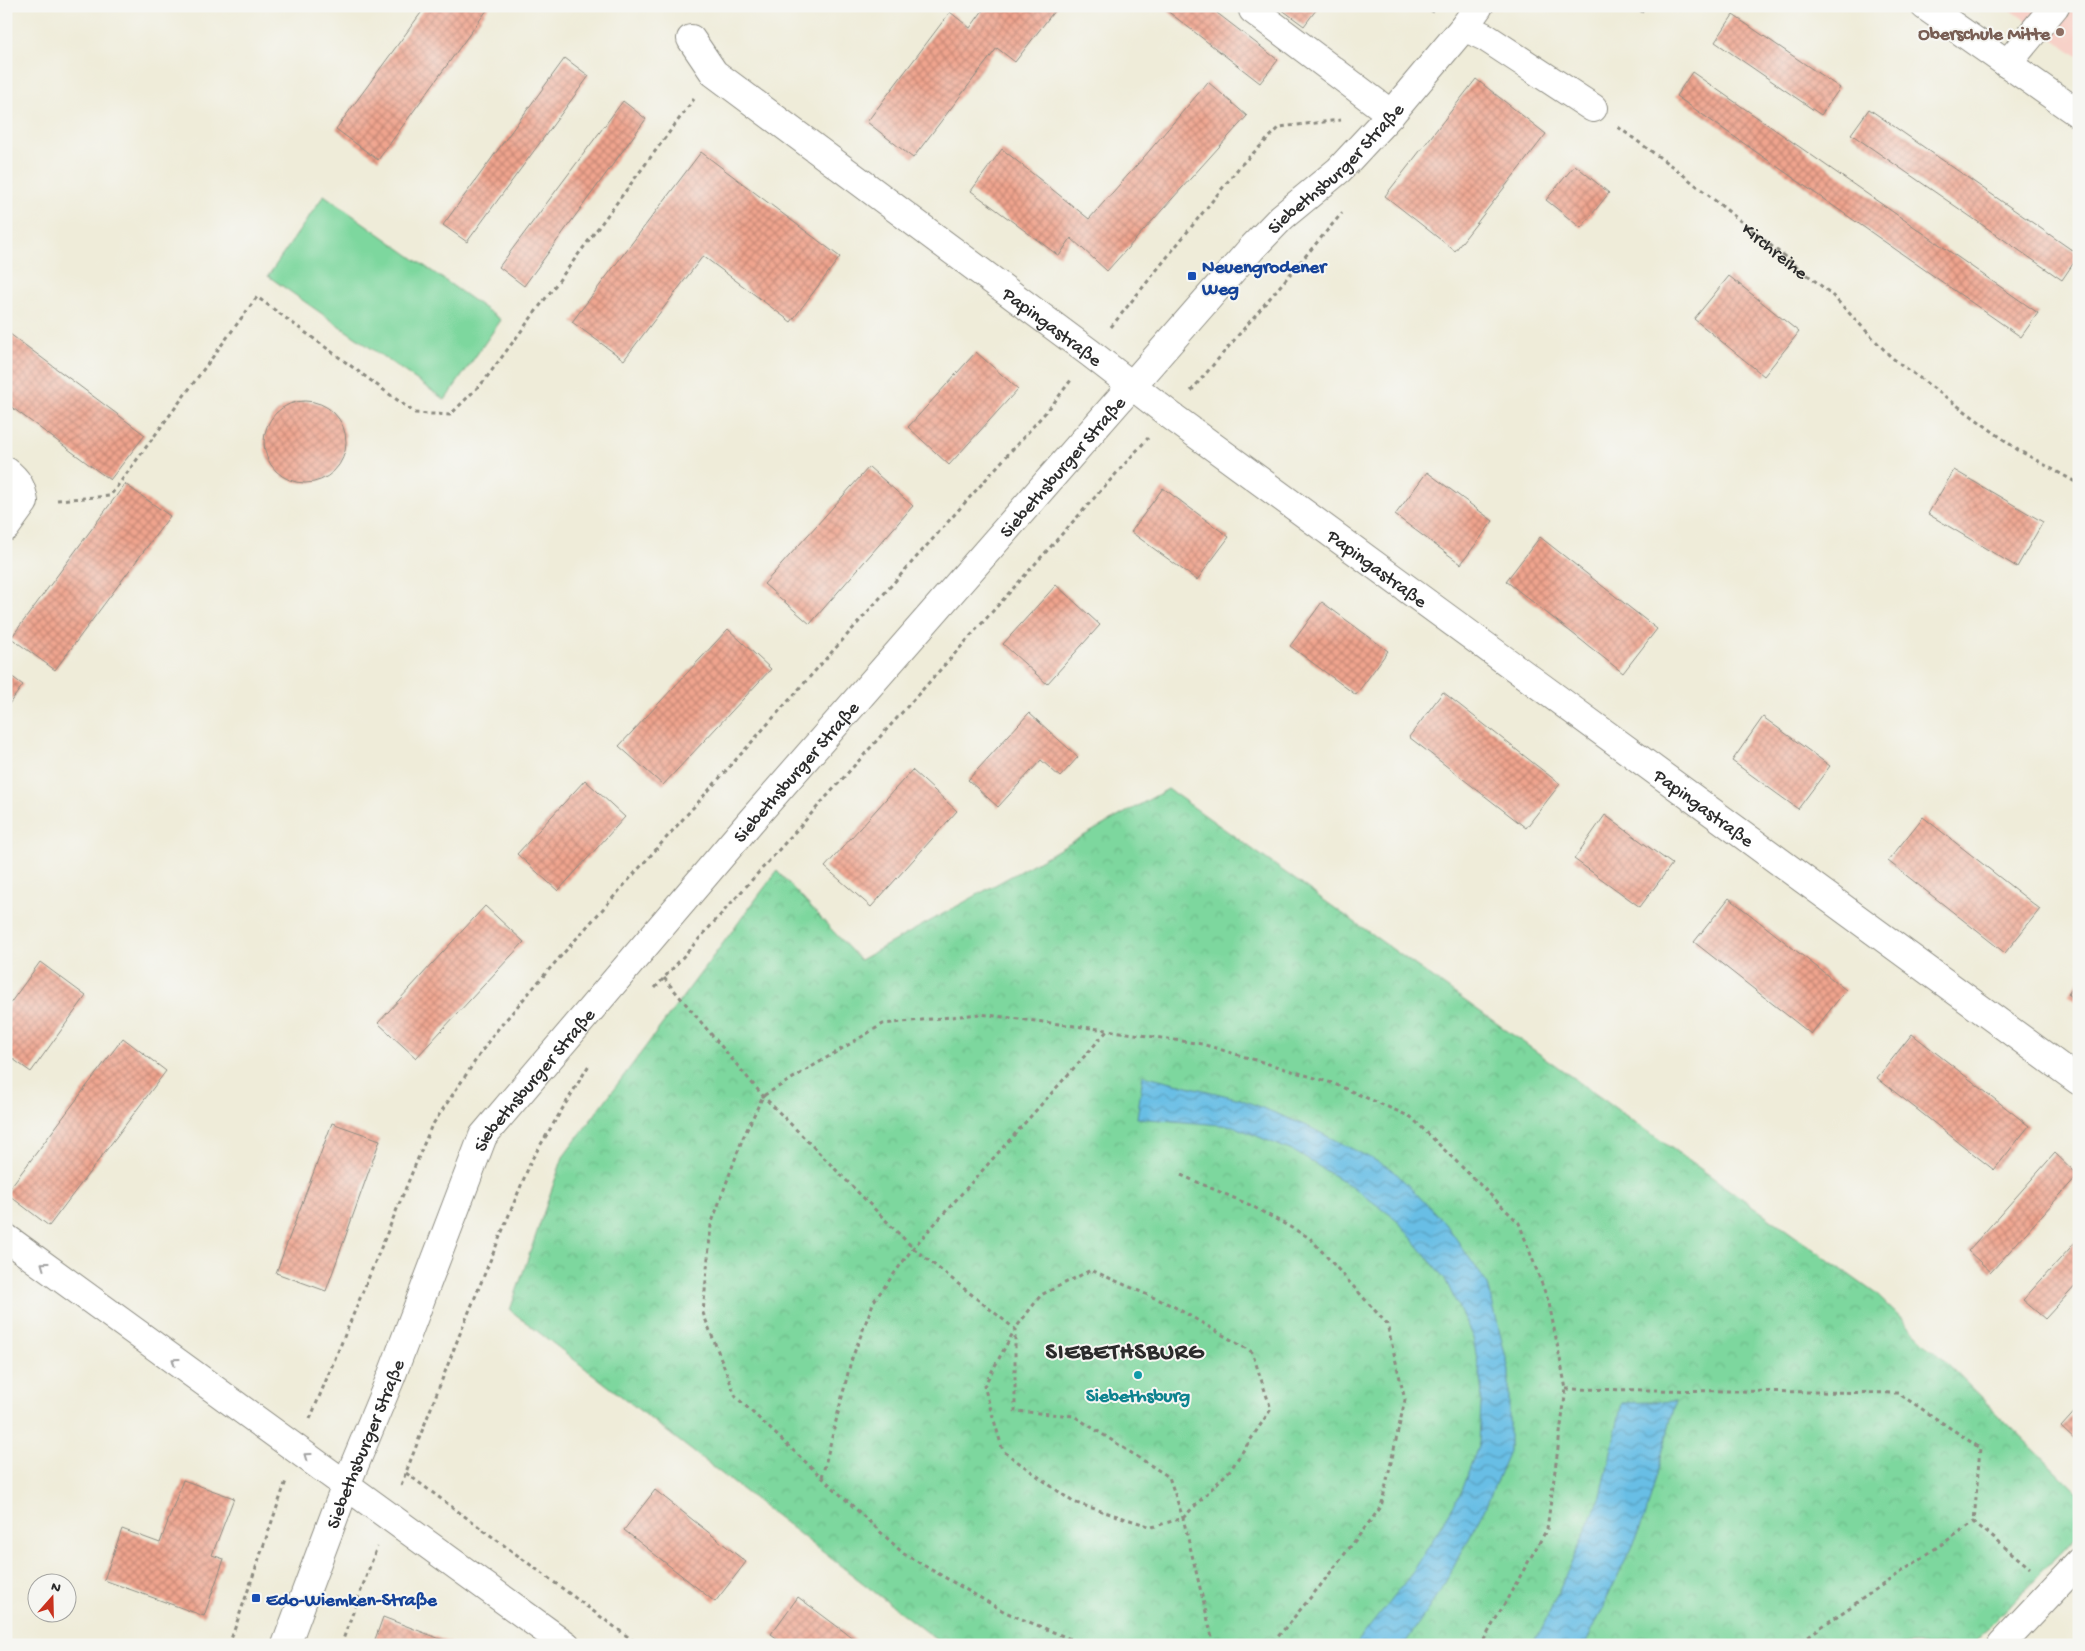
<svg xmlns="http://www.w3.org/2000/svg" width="2085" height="1651" font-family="'Gochi Hand',sans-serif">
<defs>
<pattern id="park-crowns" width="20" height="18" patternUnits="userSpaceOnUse" patternTransform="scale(1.25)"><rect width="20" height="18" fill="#7dd79e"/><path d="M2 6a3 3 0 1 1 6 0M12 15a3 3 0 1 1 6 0" fill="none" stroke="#6cb988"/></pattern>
<pattern id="water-waves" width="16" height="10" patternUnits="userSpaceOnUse" patternTransform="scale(1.25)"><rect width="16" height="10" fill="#68bee5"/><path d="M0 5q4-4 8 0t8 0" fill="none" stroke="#569bba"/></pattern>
<pattern id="building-cross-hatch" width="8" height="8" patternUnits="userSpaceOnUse" patternTransform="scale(1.25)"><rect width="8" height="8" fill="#f0a48e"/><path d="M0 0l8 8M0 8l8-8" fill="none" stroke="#c38674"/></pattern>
</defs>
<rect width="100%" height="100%" fill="#f6f6f2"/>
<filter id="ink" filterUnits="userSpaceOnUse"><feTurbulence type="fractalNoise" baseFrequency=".02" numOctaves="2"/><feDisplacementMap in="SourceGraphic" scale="10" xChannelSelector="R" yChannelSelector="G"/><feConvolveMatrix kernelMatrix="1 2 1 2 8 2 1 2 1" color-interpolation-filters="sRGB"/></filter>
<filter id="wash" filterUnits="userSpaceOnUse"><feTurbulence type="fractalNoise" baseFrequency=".0096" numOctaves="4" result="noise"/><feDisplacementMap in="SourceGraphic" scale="20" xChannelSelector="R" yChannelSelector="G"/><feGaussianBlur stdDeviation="1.12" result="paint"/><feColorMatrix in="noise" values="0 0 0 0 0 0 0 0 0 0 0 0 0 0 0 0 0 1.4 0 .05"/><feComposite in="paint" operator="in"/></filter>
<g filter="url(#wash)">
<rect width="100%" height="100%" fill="#efecd9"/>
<!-- built -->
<path fill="#f7d1c8" d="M2005,6h74v51z"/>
<!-- park -->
<path fill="url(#park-crowns)" stroke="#548164" d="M1168,789l708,505 203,200v39l-107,112h-1029l-433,-335 53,-153 214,-286 83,89z"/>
<!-- garden -->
<path fill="#7dd79e" stroke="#548164" d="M324,195l177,125 -56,80 -177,-124z"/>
<!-- water -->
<path fill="url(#water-waves)" stroke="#4a7488" d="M1143,1075l97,24 65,26 87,44 54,55 42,61 21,85v81l-26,62 -42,77 -37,55h-49l58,-73 46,-76 20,-53 3,-58 -9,-47 -28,-59 -49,-60 -45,-33 -56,-34 -62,-26 -96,-8z
M1676,1401l-31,117 -58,123 -2,4h-54l12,-18 58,-131 21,-93z"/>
<g id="blocks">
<!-- building -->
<path fill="url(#building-cross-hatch)" d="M426,6h64l-112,154 -42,-31z
M986,6h72l-43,56 -18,-14 -84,110 -46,-36 83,-110 20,16z
M1161,6h47l70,54 -18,23z
M1277,6h42l-15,20z
M1733,15l107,73 -19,27 -106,-73z
M565,58l24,18 -122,166 -24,-17z
M1692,72l346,241 -17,24 -345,-241z
M1476,79l70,55 -91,117 -70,-55z
M1208,82l39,34 -140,155 -36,-33 -12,18 -88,-65 31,-42 87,70 55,-62z
M623,101l23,18 -122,167 -25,-19z
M1869,109l210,146 -17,25 -211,-146z
M701,152l139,105 -49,65 -88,-66 -79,104 -52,-38z
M1575,165l34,28 -28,35 -35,-28z
M1729,276l70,56 -35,44 -70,-57z
M6,331l139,104 -35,45 -104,-77z
M976,352l42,37 -69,76 -41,-38z
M264 442a41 41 0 1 1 82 0a41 41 0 1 1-82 0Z
M869,467l44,39 -103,118 -46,-40z
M1954,470l89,52 -26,45 -89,-53z
M1427,472l66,49 -32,43 -66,-49z
M125,484l45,32 -115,154 -44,-32z
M1163,488l66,49 -32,43 -66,-48z
M1540,537l117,92 -34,44 -117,-92z
M1056,585l44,40 -53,59 -44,-40z
M1322,602l66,49 -32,44 -66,-49z
M728,629l43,40 -108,116 -44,-39z
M6,672l17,13 -17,23z
M1443,692l117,92 -34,44 -117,-91z
M1029,713l49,44 -18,20 -19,-17 -43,47 -30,-27z
M1763,717l67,49 -32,43 -66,-48z
M912,770l45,41 -86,96 -46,-40z
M585,780l40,37 -67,74 -41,-37z
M1605,815l67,49 -32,43 -66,-48z
M1923,817l117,92 -35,44 -117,-92z
M1729,898l117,92 -35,44 -117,-92z
M485,906l39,36 -108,116 -38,-35z
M40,962l46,34 -55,76 -25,-18v-45z
M2079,980v23l-11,-9z
M1912,1034l117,92 -35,44 -117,-92z
M123,1038l43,33 -117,155 -43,-33z
M332,1123l48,17 -54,151 -50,-18z
M2055,1153l23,22 -87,97 -23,-21z
M2079,1238v44l-34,37 -22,-19z
M2079,1407v37l-18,-17z
M183,1480l51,18 -22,57 12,4 -20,57 -100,-36 18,-51 38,14z
M655,1490l91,72 -31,40 -91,-72z
M798,1597l64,48h-76l-15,-11z
M383,1617l73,28h-83z"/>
</g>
</g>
<g filter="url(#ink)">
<use href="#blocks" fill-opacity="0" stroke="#8d8c82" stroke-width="1"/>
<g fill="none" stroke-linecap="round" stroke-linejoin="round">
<!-- minor casing -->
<g stroke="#8d8c82" stroke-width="30">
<g id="minor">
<path d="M1925,6l154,108"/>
<path d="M1253,10l138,104"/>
<path d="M1464,27l21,10 108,71"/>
<path id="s2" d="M691,39l23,34 376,280 80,62 909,666"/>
<path d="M2007,64l48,-58"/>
<path d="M6,471c12,9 16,17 18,31l-18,25"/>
<path d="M6,1238l560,407"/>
<path id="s3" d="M286,1645l60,-160 45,-108 92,-241 268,-315 501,-573 30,-31 57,-47 52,-56 73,-87 15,-21"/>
<path d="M2001,1645l78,-83"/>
</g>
</g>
<!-- path -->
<g stroke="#8d8c82" stroke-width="3" stroke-dasharray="4 4" stroke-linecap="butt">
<path d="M1424,6l10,6"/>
<path d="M1633,6l12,7"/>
<path id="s1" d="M1618,127l59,43 153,123 61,64 127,93 61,34"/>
<path d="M1111,327l130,-162 39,-38 61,-7"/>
<path d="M1191,391l151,-178"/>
<path d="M57,500l53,-4 147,-199 158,116 35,2 34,-34 210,-282"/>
<path d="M664,978l99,118 150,152 102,81 -31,57 19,65 70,51 79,25 31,-9 48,-49 40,-60 -19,-57 -79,-46 -82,-36 -50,25 -26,34v82l59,5 95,61 14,41 31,127"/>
<path d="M655,988l493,-550"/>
<path d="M1181,1175l69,30 60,33 77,86 18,76 -24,107 -61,79 -49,59"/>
<path d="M1566,1389l332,4 82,55 -6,74"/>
<path d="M310,1419l121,-292 61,-91 60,-70 501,-562 18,-24"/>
<path d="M406,1473l233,172"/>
<path d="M822,1477l29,-116 23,-60 39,-53 194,-217"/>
<path d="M401,1485l58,-149 73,-177 57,-94"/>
<path d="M229,1645l57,-164"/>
<path d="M341,1645l36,-98"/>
<path d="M1085,1645l-80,-33 -101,-58 -168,-157 -33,-84 8,-88 31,-85 21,-44 120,-72 97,-10 127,16 95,14 130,39 79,34 108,106 30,80 17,86 -19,140 -66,116"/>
<path d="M1795,1645l179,-123 56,46"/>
</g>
<!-- minor -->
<use href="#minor" stroke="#fff" stroke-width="28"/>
</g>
<!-- one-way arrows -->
<defs><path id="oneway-chevron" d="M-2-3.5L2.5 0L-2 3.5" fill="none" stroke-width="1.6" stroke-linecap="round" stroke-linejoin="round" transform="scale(1.25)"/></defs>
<g stroke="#a0a0a0">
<use href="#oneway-chevron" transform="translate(44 1265) rotate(-144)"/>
<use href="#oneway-chevron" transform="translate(175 1361) rotate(-144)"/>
<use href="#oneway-chevron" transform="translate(307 1456) rotate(-144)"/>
</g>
</g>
<!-- markers -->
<circle fill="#8d6e63" stroke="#f6f6f2" stroke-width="2" cx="2060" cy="32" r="5"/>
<g fill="#1a4fb4" stroke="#f6f6f2" stroke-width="2">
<rect x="1187" y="271" width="10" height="10" rx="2.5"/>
<rect x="251" y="1593" width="10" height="10" rx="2.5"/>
</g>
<circle fill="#0f9aa8" stroke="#f6f6f2" stroke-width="2" cx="1138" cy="1375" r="5"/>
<g text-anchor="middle" stroke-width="4" stroke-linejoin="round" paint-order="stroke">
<!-- education labels -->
<g font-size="19" font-weight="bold" fill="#785e54" stroke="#f6f6f2" text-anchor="end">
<text x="2050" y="39">Oberschule Mitte</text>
</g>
<!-- street labels -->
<g font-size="19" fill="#2b2b2b" stroke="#f6f6f2">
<text dy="7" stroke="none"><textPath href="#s3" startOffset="1836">Siebethsburger Straße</textPath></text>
<text dy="7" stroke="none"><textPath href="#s1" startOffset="200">Kirchreihe</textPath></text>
<text dy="7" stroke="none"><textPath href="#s2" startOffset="464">Papingastraße</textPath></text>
<text dy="7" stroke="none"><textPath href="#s3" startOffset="1431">Siebethsburger Straße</textPath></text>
<text dy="7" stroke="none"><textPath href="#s2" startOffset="869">Papingastraße</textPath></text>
<text dy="7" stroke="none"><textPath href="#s3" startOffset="1026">Siebethsburger Straße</textPath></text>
<text dy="7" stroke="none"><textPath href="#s2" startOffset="1274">Papingastraße</textPath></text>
<text dy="7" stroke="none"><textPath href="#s3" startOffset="621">Siebethsburger Straße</textPath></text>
<text dy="7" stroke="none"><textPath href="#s3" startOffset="216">Siebethsburger Straße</textPath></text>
</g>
<!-- transit labels -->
<g font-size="19" font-weight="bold" fill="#164399" stroke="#f6f6f2" text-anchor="start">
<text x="1202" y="272">Neuengrodener<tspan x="1202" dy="22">Weg</tspan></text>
<text x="266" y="1605">Edo-Wiemken-Straße</text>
</g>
<!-- culture labels -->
<g font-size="19" font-weight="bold" fill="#0d838f" stroke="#f6f6f2">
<text x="1138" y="1401">Siebethsburg</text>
</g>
<!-- district labels -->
<g font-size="24" font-weight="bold" letter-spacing="1" fill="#2b2b2b" stroke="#f6f6f2">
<text x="1125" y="1358">SIEBETHSBURG</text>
</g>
</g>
<!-- margin -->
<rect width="2085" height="1651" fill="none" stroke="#f6f6f2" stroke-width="25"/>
<!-- north arrow -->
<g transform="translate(52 1598) rotate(20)"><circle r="24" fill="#f6f6f2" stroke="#a5a5a2"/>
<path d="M0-4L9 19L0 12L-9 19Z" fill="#c8321e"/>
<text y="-8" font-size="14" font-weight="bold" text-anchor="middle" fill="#2b2b2b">N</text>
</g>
</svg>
